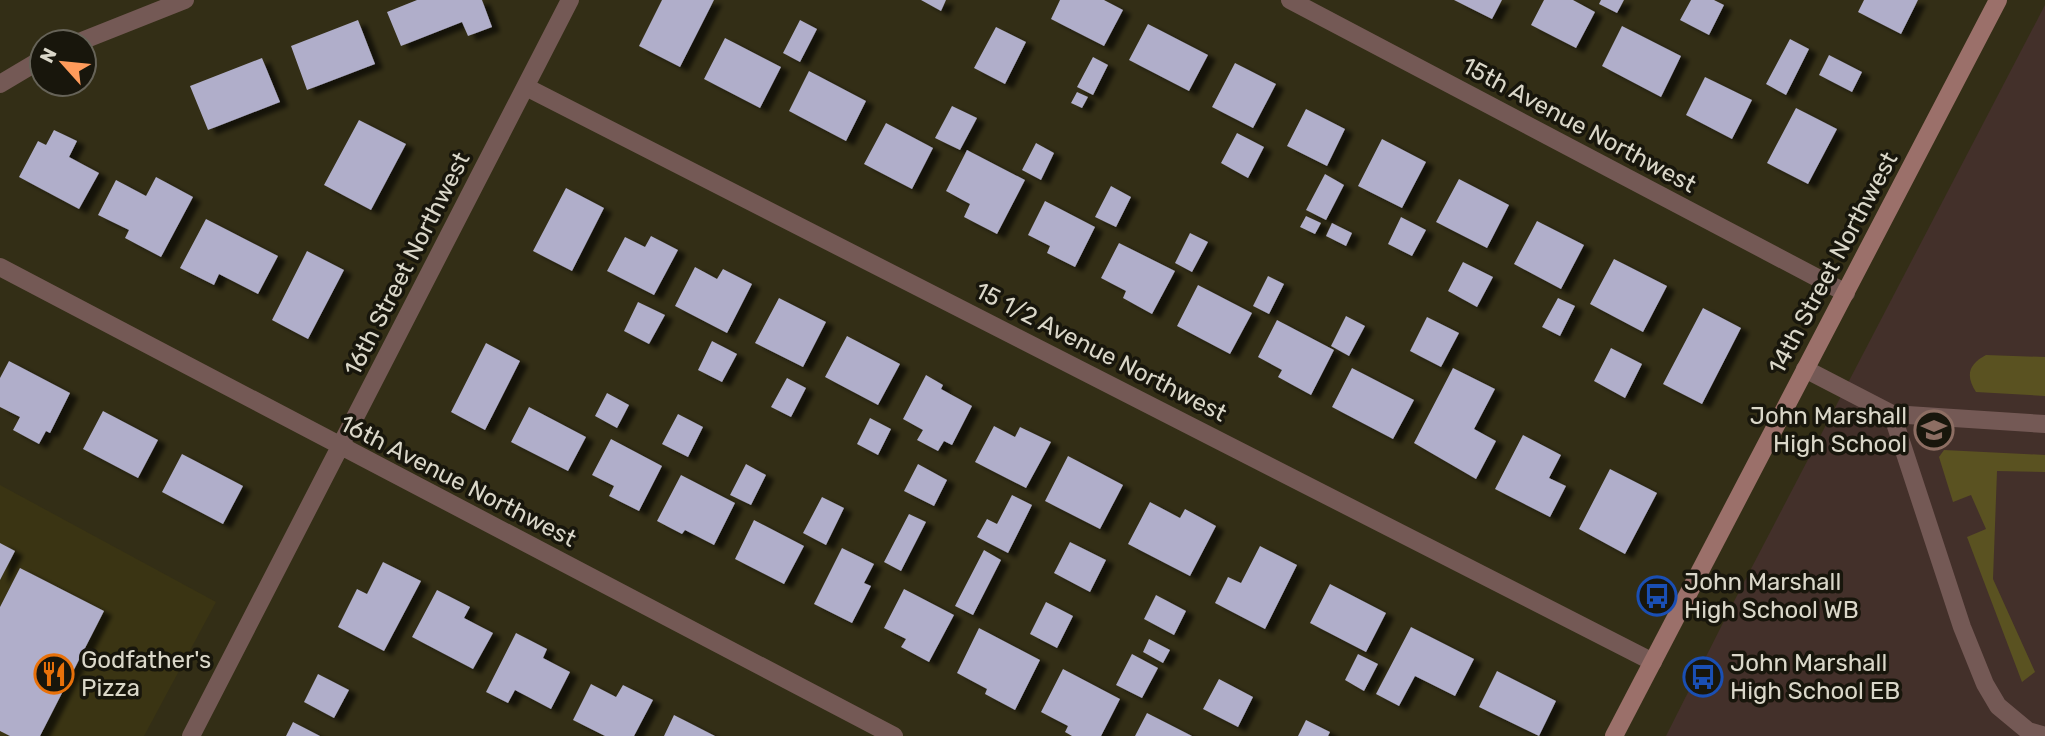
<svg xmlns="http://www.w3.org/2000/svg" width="2045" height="736" font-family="Rubik,sans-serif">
<defs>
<filter id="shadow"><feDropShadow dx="8" dy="4.5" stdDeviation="2" flood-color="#0009"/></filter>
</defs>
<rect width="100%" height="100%" fill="#332e16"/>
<!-- built -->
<path fill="#3a3413" d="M0,485l216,117 -72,134h-144z"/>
<!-- education -->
<path fill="#43302a" d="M2045,5v731h-379l63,-125z"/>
<!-- green -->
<path fill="#5a5221" d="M1986,355l59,2v39l-69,-4c-11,-17 -7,-28 10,-37z
M1944,450l101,5v17l-48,-1 -4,108 42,93 -13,10 -55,-145 19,-8 -15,-34 -18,7 -14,-45z"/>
<!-- building -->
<path fill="#b0aeca" filter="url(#shadow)" d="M417,0h65l10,27 -24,9 -6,-14 -61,24 -14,-34z
M662,0h52l-34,67 -41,-21z
M921,0h25l-5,11z
M1060,0h44l19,10 -19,36 -53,-27z
M1454,0h48l-10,19z
M1544,0h29l22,12 -19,36 -45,-23z
M1601,0h23l-7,13 -18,-9z
M1691,0h23l10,5 -15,30 -29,-15z
M1864,0h54l-17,34 -43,-22z
M358,20l17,44 -68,26 -16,-44z
M800,20l17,9 -17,33 -17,-9z
M1148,24l60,31 -19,36 -60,-31z
M1622,26l59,30 -20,41 -59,-31z
M996,27l30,15 -21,42 -31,-16z
M725,38l56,29 -21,41 -56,-29z
M1790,39l19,10 -23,46 -20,-11z
M1829,55l33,17 -10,20 -33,-17z
M1093,57l15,8 -15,30 -16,-8z
M262,58l18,44 -72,28 -18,-44z
M1235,63l41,21 -23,44 -41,-21z
M809,71l57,30 -20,40 -57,-30z
M1705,77l47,23 -20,39 -46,-24z
M1077,92l11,5 -6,11 -11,-5z
M952,106l25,12 -17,32 -25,-12z
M1796,108l41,21 -29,55 -41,-21z
M1306,109l39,20 -18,37 -40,-20z
M359,120l47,24 -35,66 -47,-25z
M886,123l47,25 -21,41 -48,-25z
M54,130l23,11 -8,16 30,16 -20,36 -60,-32 19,-36 8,4z
M1237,133l27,14 -16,31 -27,-15z
M1382,139l44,23 -24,46 -44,-22z
M1036,143l18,10 -13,27 -19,-10z
M967,150l58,30 -28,54 -33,-17 6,-13 -24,-13z
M1325,174l19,11 -18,35 -20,-10z
M156,177l37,20 -32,60 -36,-19 4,-8 -31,-15 18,-35 30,16z
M1459,179l50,26 -22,43 -51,-26z
M1111,186l20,11 -15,30 -21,-10z
M566,188l38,20 -32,63 -39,-20z
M1045,201l50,26 -20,40 -28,-14 3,-7 -22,-11z
M1306,216l15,7 -6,11 -15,-7z
M1401,217l25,13 -14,26 -24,-12z
M206,219l72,37 -20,38 -39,-20 -5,11 -34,-17z
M1537,221l47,24 -23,44 -47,-25z
M1332,223l20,10 -6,13 -20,-10z
M1190,233l18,9 -16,30 -17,-9z
M651,236l27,14 -24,45 -47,-24 18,-34 20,10z
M1119,243l56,28 -23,43 -29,-16 3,-7 -25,-13z
M307,251l37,19 -36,69 -36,-19z
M1614,259l53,27 -24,46 -53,-28z
M1463,262l30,15 -16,30 -29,-16z
M695,267l22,12 6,-10 29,15 -25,49 -52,-27z
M1268,276l16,8 -15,30 -16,-8z
M1198,285l54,28 -22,41 -53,-28z
M779,298l47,24 -23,45 -48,-24z
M1558,298l17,8 -15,30 -18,-9z
M638,302l27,13 -16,29 -25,-13z
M1703,308l38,20 -39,76 -39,-20z
M1346,316l19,10 -16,30 -18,-10z
M1427,317l32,16 -18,34 -31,-16z
M1277,320l57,30 -23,45 -33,-18 4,-7 -24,-13z
M847,336l53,28 -22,41 -53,-28z
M712,341l25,13 -15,28 -24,-12z
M486,343l34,18 -35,69 -34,-18z
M1611,348l31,16 -17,34 -31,-17z
M9,361l61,32 -20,40 -4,-2 -7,13 -26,-14 7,-13 -20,-10v-29z
M1352,368l62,32 -21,39 -61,-32z
M1453,368l42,21 -21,40 22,12 -20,38 -62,-36z
M926,375l17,10 -2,4 31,17 -20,39 -8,-4 -6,10 -21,-11 6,-10 -20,-11z
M787,378l19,10 -15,29 -20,-10z
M607,393l22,12 -12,23 -22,-12z
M529,407l57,30 -18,34 -57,-29z
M103,411l55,29 -20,38 -55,-29z
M678,414l25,13 -15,30 -26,-13z
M870,418l21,11 -13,26 -21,-11z
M994,426l21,11 5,-10 31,15 -25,46 -51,-26z
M1523,435l38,20 -12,23 17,8 -16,31 -55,-28z
M611,439l51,27 -23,45 -30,-15 5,-10 -22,-11z
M182,454l61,32 -20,38 -61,-32z
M1068,456l55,29 -23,44 -55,-28z
M746,464l20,11 -15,30 -21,-10z
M918,464l29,16 -13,26 -30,-15z
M1610,469l47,24 -32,61 -46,-25z
M681,475l54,28 -21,42 -29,-15 -3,4 -25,-13z
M1012,495l20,10 -24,48 -31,-16 10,-18 10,5z
M822,497l22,11 -18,37 -23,-12z
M1150,502l30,16 5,-9 31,17 -26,50 -62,-32z
M909,514l17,8 -25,49 -17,-9z
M754,520l50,26 -20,38 -49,-25z
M1070,542l36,18 -16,32 -36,-19z
M0,543l15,8 -15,29z
M1260,546l37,19 -32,64 -50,-26 13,-26 13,6z
M842,548l32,16 -10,19 7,3 -19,37 -38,-19z
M984,550l17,10 -28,55 -18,-9z
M383,562l38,19 -37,70 -46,-24 19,-38 10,5z
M20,568l84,43 -64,125h-30l-10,-5v-124z
M1330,584l56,29 -20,39 -56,-29z
M904,589l50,26 -25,47 -28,-15 5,-8 -22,-11z
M437,590l33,17 -6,11 29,15 -20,36 -61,-32z
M1156,595l30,16 -12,24 -30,-16z
M1046,602l27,14 -16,32 -27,-14z
M1411,627l63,32 -19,37 -40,-20 -16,30 -23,-12z
M979,628l61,32 -25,50 -30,-16 2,-5 -30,-16z
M516,633l31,16 -4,9 27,14 -19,37 -36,-19 -7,13 -22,-11z
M1149,639l21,11 -7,13 -20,-11z
M1132,654l26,14 -16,30 -26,-13z
M1358,654l20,10 -14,27 -19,-11z
M1063,669l57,30 -19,37h-29l-7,-4 3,-6 -27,-14z
M1497,671l59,30 -17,35 -60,-29z
M318,674l31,16 -15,28 -30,-16z
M1219,679l34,18 -15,30 -35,-18z
M591,684l25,13 7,-12 30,15 -19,36h-29l-32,-16z
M1147,713l45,23h-57z
M674,715l41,21h-51z
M1306,720l24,12 -2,4h-30z
M293,722l27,14h-34z"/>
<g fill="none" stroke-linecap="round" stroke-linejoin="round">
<!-- lane -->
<path stroke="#745955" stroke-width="18" d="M1805,369l87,45 153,10
M1892,414l70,213 23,57 13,22 30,25 17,5"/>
<!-- street -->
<path stroke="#745955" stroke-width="18" d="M1290,0l556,293
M79,42l106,-42
M0,84l42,-25
M526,87l1127,575
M0,267l894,469
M191,736l379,-736"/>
<!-- secondary -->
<path stroke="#9b706a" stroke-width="18" d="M1614,736l384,-736"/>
</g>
<!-- icons -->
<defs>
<g id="school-ring" transform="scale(2.0125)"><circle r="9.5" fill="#18160c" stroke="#8d6e63" stroke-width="1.5"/><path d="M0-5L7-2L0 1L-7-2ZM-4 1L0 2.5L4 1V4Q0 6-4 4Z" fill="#8d6e63"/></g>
<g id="bus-ring" transform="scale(2.0125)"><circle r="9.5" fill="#18160c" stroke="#1a4fb4" stroke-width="1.5"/><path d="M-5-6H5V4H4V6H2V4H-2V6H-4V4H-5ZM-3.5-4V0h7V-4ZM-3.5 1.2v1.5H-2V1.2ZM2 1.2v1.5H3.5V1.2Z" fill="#1a4fb4"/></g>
<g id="restaurant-ring" transform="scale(2.0125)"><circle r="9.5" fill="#18160c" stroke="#e8710a" stroke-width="1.5"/><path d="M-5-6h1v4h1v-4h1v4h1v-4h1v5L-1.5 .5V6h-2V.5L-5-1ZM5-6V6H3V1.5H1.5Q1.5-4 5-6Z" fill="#e8710a"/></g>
</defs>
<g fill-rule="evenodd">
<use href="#school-ring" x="1934" y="430"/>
<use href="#bus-ring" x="1657" y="596"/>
<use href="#restaurant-ring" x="54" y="674"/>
<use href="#bus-ring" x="1703" y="677"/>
</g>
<g text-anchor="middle" stroke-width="7" stroke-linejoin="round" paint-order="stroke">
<!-- street labels -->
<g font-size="24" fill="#dad7c9" stroke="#18160c">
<text transform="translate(1579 125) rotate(28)" y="8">15th Avenue Northwest</text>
<text transform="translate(1833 263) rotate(-62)" y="8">14th Street Northwest</text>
<text transform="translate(407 264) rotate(-63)" y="8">16th Street Northwest</text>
<text transform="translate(1101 352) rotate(27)" y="8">15 1/2 Avenue Northwest</text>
<text transform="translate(458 481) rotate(27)" y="8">16th Avenue Northwest</text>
</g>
<!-- poi labels -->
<g font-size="24" fill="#dad7c9" stroke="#18160c" text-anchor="start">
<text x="1907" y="424" text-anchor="end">John Marshall<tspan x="1907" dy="28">High School</tspan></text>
<text x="1684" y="590">John Marshall<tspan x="1684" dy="28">High School WB</tspan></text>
<text x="81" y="668">Godfather's<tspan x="81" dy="28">Pizza</tspan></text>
<text x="1730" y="671">John Marshall<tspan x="1730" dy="28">High School EB</tspan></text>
</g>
</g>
<!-- north arrow -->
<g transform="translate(63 63) rotate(297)"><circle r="33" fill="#18160c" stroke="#666358" stroke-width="2"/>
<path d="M0-5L12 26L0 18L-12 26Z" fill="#ff9b5b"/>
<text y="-10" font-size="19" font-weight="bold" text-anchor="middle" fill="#dad7c9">N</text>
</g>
</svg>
